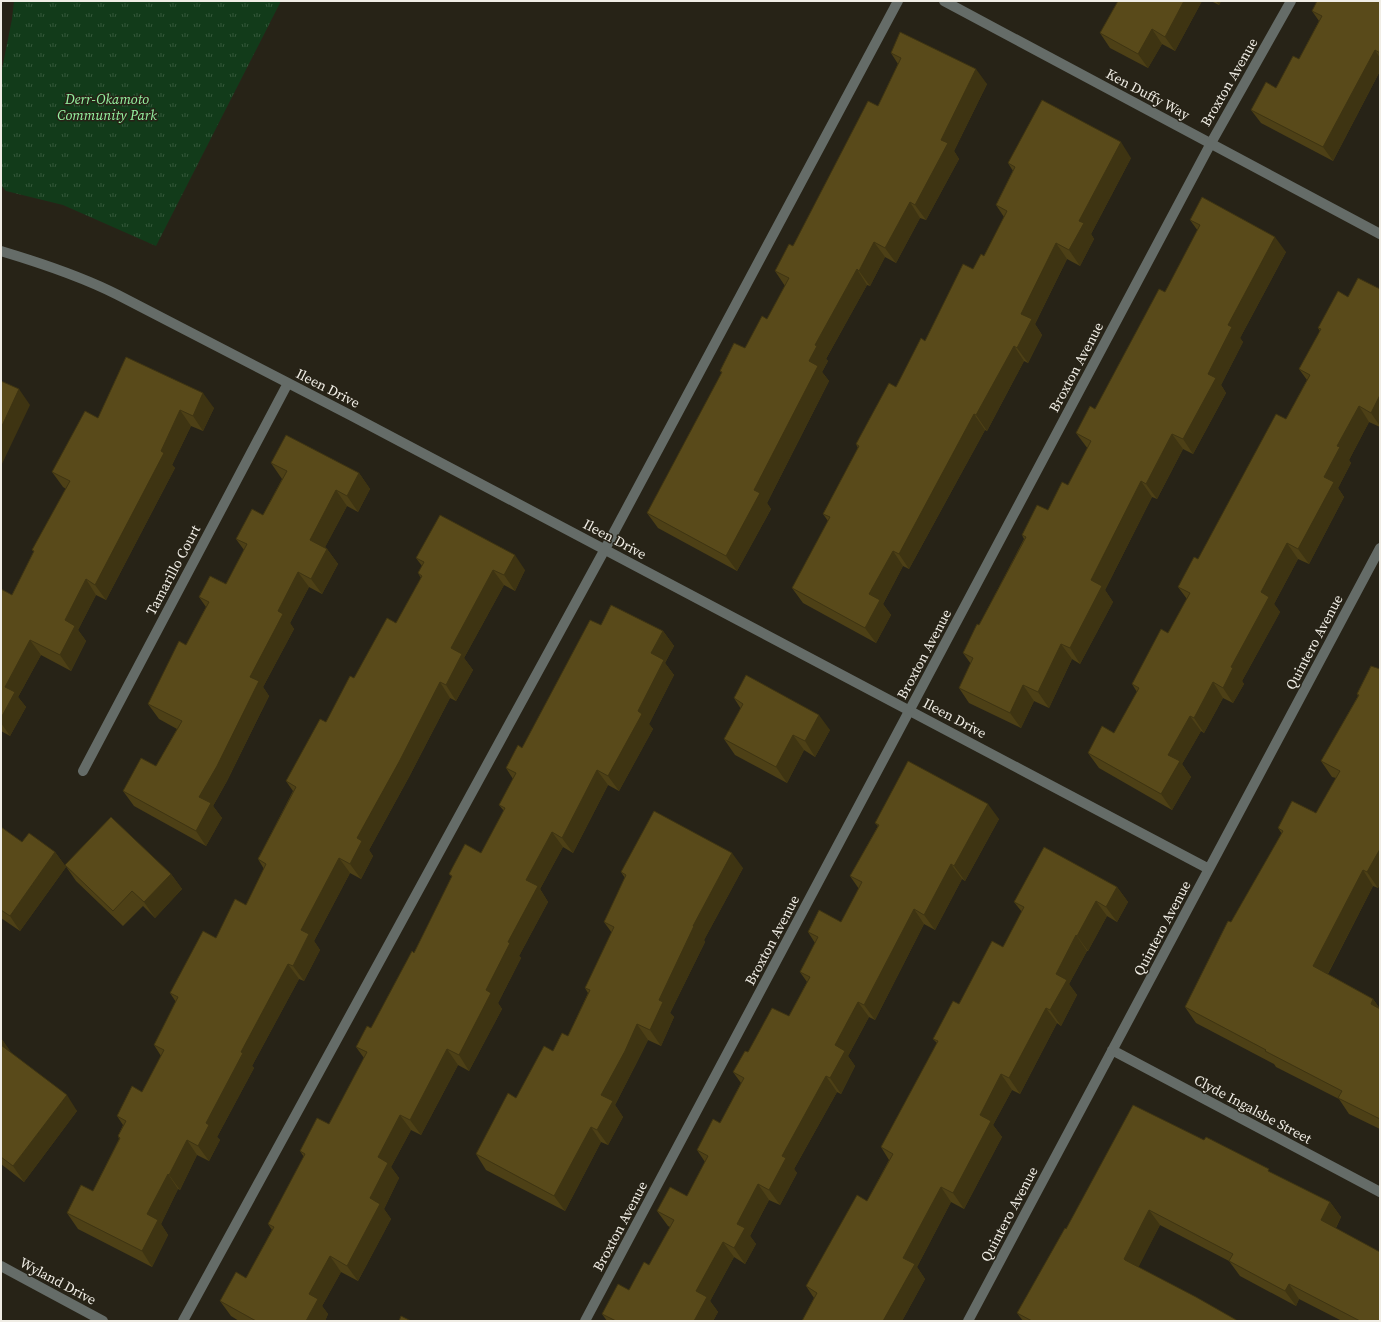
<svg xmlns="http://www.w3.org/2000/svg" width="1381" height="1322" font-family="'Source Serif 4',serif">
<defs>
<pattern id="park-tufts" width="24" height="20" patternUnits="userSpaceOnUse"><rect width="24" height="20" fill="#123b1a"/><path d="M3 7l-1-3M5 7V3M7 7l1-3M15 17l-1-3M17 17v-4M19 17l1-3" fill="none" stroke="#35583b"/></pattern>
</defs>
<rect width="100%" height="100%" fill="#272317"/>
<!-- park -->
<path fill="url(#park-tufts)" d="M14,1h267l-125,245 -93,-41 -57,-14 -5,-6v-111l11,-55z"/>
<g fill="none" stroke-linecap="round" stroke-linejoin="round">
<!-- minor -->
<path stroke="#656c68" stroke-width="10" d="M944,1l436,233
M1,251c40,12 80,25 117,44l234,121 857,453
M83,771l205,-388
M1112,1050l268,142
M1,1266l102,55
M183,1321l422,-772 293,-548
M585,1321l626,-1178 80,-142
M968,1321l412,-773"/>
</g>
<!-- wall -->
<path fill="#4d4016" d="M1118,1h84l-27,50 -13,-7 -14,24 -38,-20 -10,-15z
M1211,1h10l-2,4z
M1380,1v70l-47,90 -72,-38 -10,-13 25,-22 23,-29 20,-38 -7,-10z
M891,53l96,31 -33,67 5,8 -33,61 -6,-2 -24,45 -11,-6 -15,29 -3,-1 -41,74 2,2 -6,11 7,9 -62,122 4,6 -34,62 -79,-43 -11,-15 75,-139 -2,-3 25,-23 22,-29 18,-33 -10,-15 18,-25 85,-140 20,-42z
M1131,158l-40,76 3,5 -14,27 -13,-7 -32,65 7,11 -14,28 -4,-2 -37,70 -2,-1 -76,139 -6,-3 -20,38 8,11 -15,28 -73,-40 -11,-15 36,-67 -5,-7 35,-66 -2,-4 40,-57 29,-46 48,-72 11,-13 20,-39 -8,-12 17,-34 -5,-8z
M1190,220l96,32 -46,86 3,4 -22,43 5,8 -33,61 -10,-5 -26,50 -5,-2 -47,93 8,12 -33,62 -8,-5 -23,49 -15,-7 -13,27 -52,-25 -10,-15 12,-24 -8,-11 16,-28 45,-86 -2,-4 26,-25 20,-25 20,-36 -12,-16 19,-24 70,-117 33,-61z
M1380,289v138l-11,-5 -20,38 2,3 -13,25 6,9 -35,67 -11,-5 -24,45 6,8 -38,69 2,3 -11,19 -10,-5 -19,35 -3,-2 -19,33 9,13 -19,33 -73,-42 -11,-15 26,-20 23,-41 -5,-8 36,-51 19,-34 -9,-12 20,-28 88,-140 21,-39 -8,-11 21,-38 -2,-3 30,-31z
M126,357l88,51 -11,23 -12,-5 -19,39 3,3 -69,132 -10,-5 -18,35 8,11 -15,30 -30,-16 -23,42 8,10 -16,29 -9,-5v-141l11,5 22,-43 -2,-2 34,-61 -3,-2 -11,-15 46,-54z
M271,463l88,10 11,16 -12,23 -11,-6 -22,41 2,2 11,15 -16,30 -13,-7 -19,36 4,6 -31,58 6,9 -42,85 -14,25 9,12 -16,28 -72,-40 -11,-15 33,-25 21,-37 -18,-10 -11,-15 38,-59 20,-38 -7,-10 27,-13 18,-34 -8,-11 27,-24 19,-36z
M416,558l109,12 -10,21 -11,-6 -40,73 9,12 -17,31 -6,-3 -41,79 -40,73 4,6 -12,23 -11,-6 -36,68 6,9 -16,31 -5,-2 -47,87 2,2 -37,69 3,3 -11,21 -12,-6 -17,35 -2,-1 -17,35 7,11 -16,32 -74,-38 -11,-16 26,-22 26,-52 -1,-3 5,-11 -6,-9 25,-24 19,-36 -7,-11 22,-43 -6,-9 76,-88 18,-36 -6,-10 35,-68 -7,-10 40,-59 28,-44 42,-55 25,-45 -3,-5 4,-7z
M601,625l62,6 11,15 -9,17 9,12 -25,49 4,5 -34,62 -11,-6 -35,68 -10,-6 -23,42 8,13 -29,54 2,2 -23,45 4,6 -33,62 -11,-6 -37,70 -10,-5 -20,37 8,11 -15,31 7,10 -33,62 -17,-9 -19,34 6,8 -3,7h-86l-8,-5 -11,-15 26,-23 26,-48 -4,-6 36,-67 -4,-6 29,-27 35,-66 -8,-11 15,-19 43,-75 38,-76 -3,-3 32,-21 23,-42 -5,-6 14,-26 -7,-11 16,-20z
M1380,669v214l-2,5 -5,-2 -45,88 45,25 7,10v120l-31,-15 -10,-15 -63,-32 -2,-3 -78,-41 -11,-16 46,-85 51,-88 -4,-6 38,-15 20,-35 -4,-1 -11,-16 37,-65 -1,-2z
M734,698l96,32 -15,27 -11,-7 -17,33 -52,-28 -11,-16 17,-30z
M999,819l-34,62 -3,-2 -27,51 -11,-6 -49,96 -6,-3 -21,39 7,10 -14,28 -4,-2 -43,77 3,4 -17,32 -11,-5 -19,36 6,8 -11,20 -11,-7 -24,44 8,11 -5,9h-106l-5,-7 27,-24 20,-25 21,-38 -2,-1 -11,-15 30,-15 18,-34 -8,-12 23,-27 21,-40 -8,-11 15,-20 41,-36 18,-34 -7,-10 15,-29 -7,-11 33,-10 18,-33 -9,-13 28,-50 -3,-3z
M1,827l21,15 33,10 11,15 -46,64 -19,-13z
M65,865l106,9 11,15 -27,29 -12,-12 -20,20 -47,-45z
M743,868l-39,72 1,2 -35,71 4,4 -13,29 -13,-6 -13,26 -20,39 8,12 -15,28 -7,-3 -36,69 -79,-41 -10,-16 40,-56 37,-47 15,-15 20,-43 -3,-5 27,-55 -8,-11 21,-44 -4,-6z
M1117,887l11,15 -11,20 -10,-6 -19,35h-1l-18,33 8,11 -16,31 -4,-3 -37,71 -8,-4 -19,35 9,12 -38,72 -13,-7 -34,65 8,12 -23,42h-100l12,-23 -8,-12 61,-85 22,-41 -8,-13 56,-104 -4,-4 26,-35 44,-57 19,-35 -8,-10z
M1,1038l10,15 66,58 -53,71 -23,-18z
M1204,1140l126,62 11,15 -5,11 44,93h-38l-43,-22 -3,7 -56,-30 -11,-15 -69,-36 -22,42 100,54h-215l-6,-8 49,-84z"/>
<!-- shaded-wall -->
<path fill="#3e3412" d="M1184,1h18l-27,50 -10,-14z
M1216,1h5l-2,4z
M1152,29l10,15 -14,24 -10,-14z
M1375,50l5,8v13l-47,90 -10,-14z
M976,69l11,15 -33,67 5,8 -33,61 -11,-15 26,-65z
M1121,142l10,16 -40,76 3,5 -14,27 -11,-16 10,-29z
M910,202l10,16 -24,45 -11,-15z
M1275,237l11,15 -46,86 3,4 -22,43 5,8 -33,61 -10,-15 25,-65 20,-49z
M874,242l11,15 -15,29 -11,-15z
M1056,243l11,16 -32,65 7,11 -14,28 -11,-15 4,-34z
M857,269l10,16 -41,74 2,2 -6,11 7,9 -62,122 4,6 -34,62 -11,-15 83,-195 6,-16z
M1014,346l10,15 -37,70 -11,-16z
M19,389l11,16 -29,61v-38z
M203,393l11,15 -11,23 -10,-15z
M1380,395v31l-9,-13z
M1359,406l10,16 -20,38 2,3 -13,25 6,9 -35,67 -11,-15 26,-72 13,-31z
M180,410l11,16 -19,39 3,3 -69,132 -11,-15 66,-134z
M974,414l11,16 -76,139 -10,-15z
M1172,434l11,15 -26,50 -11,-15z
M359,473l11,16 -12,23 -11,-16z
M1141,481l11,16 -47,93 8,12 -33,62 -10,-16 21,-68z
M336,490l11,16 -26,49 -11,-15z
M1287,543l11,16 -24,45 6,8 -38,69 2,3 -11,19 -10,-15 38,-96z
M327,549l11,15 -16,30 -11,-15z
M893,551l10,15 -20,38 8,11 -15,28 -11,-15 4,-34z
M515,555l10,15 -10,21 -11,-16z
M493,570l11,15 -40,73 9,12 -17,31 -10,-16 5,-37z
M298,572l11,15 -19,36 4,6 -31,58 6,9 -42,85 -14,25 9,12 -16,28 -10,-15 3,-34 79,-186z
M86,579l10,16 -18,35 8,11 -15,30 -11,-16 5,-35z
M663,631l11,15 -9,17 9,12 -25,49 4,5 -34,62 -11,-15 30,-65 13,-58z
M30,640l11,15 -23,42 8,10 -16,29 -9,-13v-5l4,-31z
M1061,644l11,15 -23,49 -11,-16z
M440,682l10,16 -41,79 -40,73 4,6 -12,23 -11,-15 7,-26z
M1213,682l10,16 -19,35 -10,-15z
M1023,685l11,16 -13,27 -11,-15z
M819,715l11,15 -15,27 -10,-16z
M1190,716l11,15 -19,33 9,13 -19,33 -11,-16 7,-39z
M793,735l11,15 -17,33 -11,-16z
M597,770l11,15 -35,68 -11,-15z
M988,804l11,15 -34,62 -11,-15z
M552,832l11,15 -23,42 8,13 -29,54 2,2 -23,45 4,6 -33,62 -10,-16 27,-65 22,-48 18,-62z
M1380,849v34l-2,5 -11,-16z
M55,852l11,15 -46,64 -10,-15z
M732,853l11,15 -39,72 1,2 -35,71 4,4 -13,29 -11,-16 9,-30 34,-74z
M339,858l11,15 -36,68 6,9 -16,31 -11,-15 8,-36z
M951,864l11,15 -27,51 -11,-15z
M1363,870l10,16 -49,95 -11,-15z
M171,874l11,15 -27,29 -11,-16z
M1117,887l11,15 -11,20 -11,-15z
M1096,901l11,15 -19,35 -11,-15z
M914,909l10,15 -49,96 -11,-15z
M1076,935l11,16 -18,33 8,11 -16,31 -11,-16 6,-36z
M288,964l11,15 -47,87 2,2 -37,69 3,3 -11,21 -11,-15 8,-23 35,-71z
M1373,999l7,10 -9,-5z
M858,1002l11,15 -21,39 7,10 -14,28 -11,-16 5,-33z
M1046,1008l11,15 -37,71 -11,-16z
M637,1024l11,16 -13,26 -20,39 8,12 -15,28 -11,-15 4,-35z
M1,1038l10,14 -10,-4z
M447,1049l11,16 -37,70 -11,-15z
M1001,1074l11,16 -19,35 9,12 -38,72 -11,-16 27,-78z
M826,1076l11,16 -43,77 3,4 -17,32 -11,-15 13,-34z
M67,1095l10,16 -53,71 -11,-16z
M400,1115l11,15 -20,37 8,11 -15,31 7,10 -33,62 -11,-15 23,-68 8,-41z
M591,1127l10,15 -36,69 -11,-15z
M187,1140l10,15 -17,35 -11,-15z
M168,1174l10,15 -17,35 7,11 -16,32 -10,-16 5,-37z
M758,1184l11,16 -19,36 6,8 -11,20 -11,-16 3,-24z
M941,1187l10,15 -34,65 8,12 -23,42h-19l20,-63z
M1330,1202l11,15 -9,18 -11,-15z
M1149,1210l11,15 -25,49 -11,-15z
M723,1242l11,15 -24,44 8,11 -5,9h-19l2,-30z
M330,1256l11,16 -19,34 6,8 -3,7h-19l3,-27z
M1289,1284l10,15 -3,7 -11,-15z"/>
<!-- building -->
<path fill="#594a1a" stroke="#3e3412" d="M1118,1h66l-19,36 -13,-8 -14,25 -38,-21z
M1317,1h63v52l-5,-3 -52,97 -72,-37 15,-28 10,6 17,-32 6,3 23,-43 -10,-5z
M900,32l76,37 -35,71 7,3 -33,62 -5,-3 -25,46 -11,-6 -15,29 -2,-2 -42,76 2,1 -8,15 9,5 -64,124 6,3 -34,63 -79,-43 75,-141 -2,-1 14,-28 11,5 17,-32 5,3 22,-41 -14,-7 14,-27 4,2 75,-145 10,5 23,-48 -10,-5z
M1042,100l79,42 -42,79 5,2 -15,27 -13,-7 -35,71 11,5 -15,29 -3,-2 -38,69 -2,-1 -75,140 -6,-3 -24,43 11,6 -15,28 -73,-40 38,-71 -7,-3 36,-68 -3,-2 33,-61 7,4 25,-49 4,3 38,-77 10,5 8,-15 3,2 23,-45 -11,-6 19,-38 -7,-4z
M1202,197l73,40 -47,88 4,2 -24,47 8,4 -33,61 -11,-5 -26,50 -5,-3 -50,99 11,6 -32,62 -9,-4 -23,48 -15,-7 -13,28 -51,-25 14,-30 -10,-5 14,-29 2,1 47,-88 -4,-2 15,-30 11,5 14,-28 6,3 23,-44 -15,-8 14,-27 5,3 64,-120 6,3 35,-67 -10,-5z
M1358,278l22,11v106l-9,18 -12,-7 -22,40 3,1 -16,30 10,5 -36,67 -11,-6 -26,49 8,5 -38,70 2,1 -10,20 -10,-6 -19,36 -4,-2 -22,39 12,6 -19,33 -73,-41 14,-27 12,7 25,-45 -7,-4 29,-55 7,4 22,-40 -12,-6 16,-30 4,2 78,-145 10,5 24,-44 -11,-6 22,-40 -3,-1 20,-37 10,6z
M126,357l77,36 -10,23 -13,-6 -19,41 3,2 -69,132 -9,-6 -21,41 10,6 -15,29 -30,-15 -25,47 10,5 -14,26v-129l11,6 22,-44 -2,-1 38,-69 -18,-9 33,-61 13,7z
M1,381l18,8 -18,39z
M286,435l73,38 -12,23 -11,-6 -26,50 17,9 -16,30 -13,-7 -20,39 5,3 -33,63 9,4 -42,85 -18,31 12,6 -15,28 -73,-40 18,-33 15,8 26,-45 -34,-17 31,-63 7,4 23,-43 -10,-5 11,-21 16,8 21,-40 -11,-5 16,-30 11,6 24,-44 -16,-8z
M440,515l75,40 -11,20 -11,-5 -42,78 11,6 -16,31 -6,-3 -41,80 -42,76 5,3 -12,23 -11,-6 -38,72 8,4 -16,32 -5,-2 -47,88 2,1 -37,70 3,2 -11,21 -11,-6 -18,35 -1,-1 -21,40 11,6 -16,31 -75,-38 14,-28 12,6 27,-53 -2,-2 8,-15 -9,-5 15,-30 10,6 22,-42 -10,-5 24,-48 -8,-4 33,-62 13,7 19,-39 11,6 20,-41 -8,-5 38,-72 -10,-6 34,-62 6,3 24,-46 4,2 33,-60 9,5 26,-47 -4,-3 6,-11 -8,-4z
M611,605l52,26 -12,22 13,7 -26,51 4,3 -34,62 -11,-6 -35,68 -10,-6 -26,48 12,6 -30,56 2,1 -24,47 5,3 -32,62 -12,-6 -37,71 -10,-5 -22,42 10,6 -18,35 10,6 -33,62 -17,-10 -21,38 9,5 -12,22h-50l-36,-20 16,-29 10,6 28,-51 -6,-3 37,-70 -5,-3 17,-33 12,6 38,-72 -11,-5 11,-21 4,2 41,-77 2,2 38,-77 -3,-2 16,-30 16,9 24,-45 -6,-3 17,-32 -10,-5 12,-23 4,3 68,-128 11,5z
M1371,666l9,3v180l-13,23 -4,-2 -50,96 60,33 -2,5 9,5v110l-42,-21 4,-7 -77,-40 1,-1 -81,-43 43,-86 3,1 52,-91 -5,-3 14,-27 24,12 24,-42 -19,-10 38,-66 -2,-1z
M746,675l73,40 -14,26 -12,-6 -17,32 -52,-28 19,-35 -9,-6z
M908,761l80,43 -34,62 -3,-2 -27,51 -10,-6 -50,96 -6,-3 -23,43 10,6 -15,27 -4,-2 -44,80 4,2 -17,32 -11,-6 -21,40 8,4 -11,20 -11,-6 -27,49 11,6 -13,24h-78l-14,-7 16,-30 11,6 15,-28 5,3 25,-45 -17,-9 13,-24 17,9 21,-40 -11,-6 16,-31 7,4 24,-45 -11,-6 12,-21 3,1 24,-44 17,8 21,-39 -10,-5 18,-35 -10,-5 11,-22 22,12 21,-40 -12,-6 29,-51 -4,-2z
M654,811l78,42 -39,73h1l-35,74 4,2 -13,28 -13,-6 -12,27 -24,44 12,6 -16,29 -6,-3 -37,69 -78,-42 32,-61 8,5 28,-52 9,5 9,-18 6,3 22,-46 -5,-2 29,-61 -10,-5 22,-47 -5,-3z
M111,817l60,57 -27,28 -12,-11 -19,20 -48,-46z
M1,827l21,15 7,-9 26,19 -45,64 -9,-6z
M1044,847l73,40 -11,20 -10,-6 -19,35 -1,-1 -20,39 11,6 -17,30 -4,-2 -37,70 -8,-4 -21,41 11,6 -38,72 -12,-6 -38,71 12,6 -32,57h-81l15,-28 -11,-7 51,-91 10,6 26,-47 -12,-7 57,-106 -5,-2 20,-38 6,3 33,-63 11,6 21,-40 -10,-5z
M1,1045l66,50 -54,71 -12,-9z
M1133,1105l71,35 2,-3 63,32 -1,2 62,31 -9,18 59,32v69h-20l-71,-37 -4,7 -56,-30 4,-7 -84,-44 -25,49 1,1 71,37 42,24h-206l-15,-8 48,-85 1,1z
M401,1316l10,5h-12z"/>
<g text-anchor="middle" stroke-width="3" stroke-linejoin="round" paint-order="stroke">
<!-- street labels -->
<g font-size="14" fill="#f0ede5" stroke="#272317">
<text transform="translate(1229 82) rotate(-60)" y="5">Broxton Avenue</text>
<text transform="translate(1148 94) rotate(28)" y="5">Ken Duffy Way</text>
<text transform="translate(1076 367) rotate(-62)" y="5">Broxton Avenue</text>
<text transform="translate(328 388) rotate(27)" y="5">Ileen Drive</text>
<text transform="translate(615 539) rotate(28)" y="5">Ileen Drive</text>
<text transform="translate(173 570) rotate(-62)" y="5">Tamarillo Court</text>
<text transform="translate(1314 642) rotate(-62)" y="5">Quintero Avenue</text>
<text transform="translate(924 654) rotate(-62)" y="5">Broxton Avenue</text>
<text transform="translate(955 718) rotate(28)" y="5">Ileen Drive</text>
<text transform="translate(1162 928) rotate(-62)" y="5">Quintero Avenue</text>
<text transform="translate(772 940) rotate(-62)" y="5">Broxton Avenue</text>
<text transform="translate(1253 1109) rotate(28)" y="5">Clyde Ingalsbe Street</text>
<text transform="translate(1009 1214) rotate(-62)" y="5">Quintero Avenue</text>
<text transform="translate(620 1226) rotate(-62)" y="5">Broxton Avenue</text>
<text transform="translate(58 1281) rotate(28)" y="5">Wyland Drive</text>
</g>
<!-- park labels -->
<g font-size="14" font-style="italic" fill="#96f4a2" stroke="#272317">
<text x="107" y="104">Derr-Okamoto<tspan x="107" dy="16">Community Park</tspan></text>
</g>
</g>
<!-- border -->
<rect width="1381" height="1322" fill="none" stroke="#f0ede5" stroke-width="4"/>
</svg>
